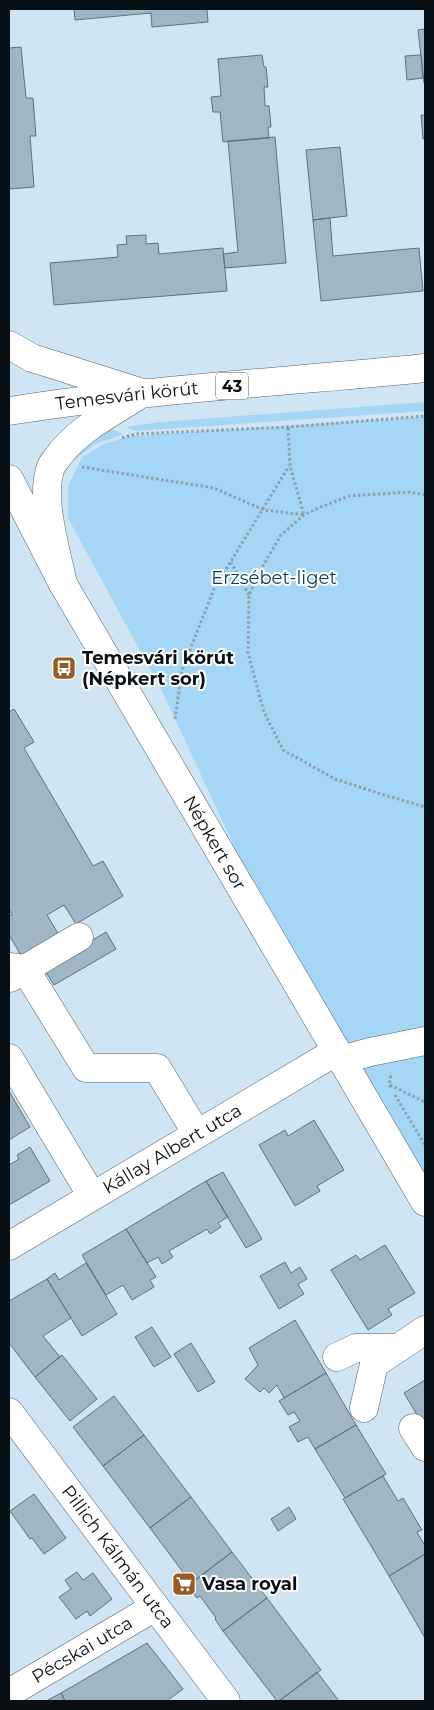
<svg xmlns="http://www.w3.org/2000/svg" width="434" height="1710" font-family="Montserrat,sans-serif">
<rect width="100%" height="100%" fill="#cfe5f3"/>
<!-- green -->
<path fill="#a5d6f6" d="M425,402v9l-289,20 -10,-4 34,-5z
M425,417v763l-175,-299 -87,-188 -95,-175v-32l14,-29 22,-13 27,-8z
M111,429l12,5 -29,11 -22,17 2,-10 30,-21z"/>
<!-- building -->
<path fill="#a1b6c4" stroke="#5e717e" d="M74,9h133l1,13 -56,5 -1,-14 -76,7z
M425,29v54h-1l-6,-53z
M21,47l5,51h7l3,38h-6l4,51 -25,2v-141z
M262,55l2,12h2l2,20h-4l1,19h4l2,21h-3l1,11 -46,4 -3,-30h-7l-2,-15 10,-1 -3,-37z
M421,55l2,23 -16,2 -2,-24z
M421,115h4v23l-2,1z
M275,137l11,126 -61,5 -2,-14 15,-2 -10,-111z
M340,147l7,69 -34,4 -7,-70z
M330,218l3,38 86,-8 4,43 -102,10 -8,-81z
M146,235v9l12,-1 1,11 64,-6 4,43 -173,14 -4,-42 68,-6 -1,-12 10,-1 -1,-8z
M14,709l20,33 -10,6 69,118 10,-5 20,35 -47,28 -12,-19 -17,10 12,20 -37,22 -13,-22v-19l3,-1 -3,-6v-197z
M106,932l10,17 -62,36 -10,-16z
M9,1091l21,36 -21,13z
M314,1120l30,50 -27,16 3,5 -25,15 -36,-61 26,-15 3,6z
M30,1147l20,34 -41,24v-40l10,-6 -2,-4z
M223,1172l39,67 -16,9 -40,-67z
M206,1181l22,36 -10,6 3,4 -11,7 -3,-5 -38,22 4,6 -11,7 -4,-7 -11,6 -21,-34z
M126,1229l30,48 -6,3 4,7 -22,13 -9,-15 -17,10 -24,-40z
M385,1245l30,48 -27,16 4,6 -24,15 -37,-60 25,-15 4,5z
M285,1262l6,11 9,-6 7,12 -9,5 6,10 -25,15 -19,-33z
M86,1263l31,51 -35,22 -35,-57 8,-6 4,7z
M47,1279l24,39 -28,18 17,21 -25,20 -26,-34v-42z
M295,1320l31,53 -42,25 -7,-13 -8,8 -5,-5 -4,4 -15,-13 13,-14 -9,-17z
M152,1327l19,30 -17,10 -19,-30z
M191,1343l24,39 -17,10 -24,-38z
M62,1355l35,44 -27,22 -35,-44z
M326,1373l30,52 -41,24 -7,-12 -10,5 -9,-15 11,-6 -6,-9 -6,3 -9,-14z
M425,1380v48l-21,-35z
M114,1396l30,39 -41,31 -30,-39z
M356,1425l30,49 -41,24 -30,-49z
M144,1435l47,62 -41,31 -47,-62z
M383,1476l15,25 5,-3 19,32 -5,2 8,14v8l-36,22 -46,-77z
M34,1494l32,44 -22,16 -12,-16 -2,1 -20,-28z
M191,1497l41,55 -41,31 -41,-55z
M289,1507l7,12 -18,12 -7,-12z
M232,1552l35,46 -44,33 -8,-12 1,-1 -16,-22 -3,2 -9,-12z
M425,1554v84l-36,-62z
M77,1572l6,8 10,-7 19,26 -22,17 -3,-5 -11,8 -17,-22 12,-8 -6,-9z
M267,1598l54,72 -42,31h-2l-54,-70z
M147,1643l36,46 -16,12h-102l-4,-8z
M317,1672l22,29h-60z
M61,1693l4,8h-19z"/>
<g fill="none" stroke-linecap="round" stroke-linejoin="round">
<!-- minor casing -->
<g stroke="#50636f" stroke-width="29">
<g id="minor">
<path d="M9,345l23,13 111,35"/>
<path id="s1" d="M9,479l54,105 362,618"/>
<path d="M9,967l16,2 61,99h71l40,66"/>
<path d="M10,978l69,-41"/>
<path d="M9,1058l83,138"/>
<path d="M342,1060l28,-8 55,-11"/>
<path id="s2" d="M9,1246l328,-195"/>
<path d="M337,1357l19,-9h42"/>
<path d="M364,1408l10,-44 51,-34"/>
<path id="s3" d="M9,1412l217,289"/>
<path d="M413,1428l12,19"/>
<path id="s4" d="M9,1693l146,-86"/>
</g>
</g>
<!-- major casing -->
<g stroke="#50636f" stroke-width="29">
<g id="major">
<path id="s5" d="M9,411c138,-22 277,-29 416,-43"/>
<path d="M63,584c-6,-31 -24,-87 -12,-117 1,-3 4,-6 6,-9 20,-28 51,-43 79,-61"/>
</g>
</g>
<!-- path -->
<path stroke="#8ea0ab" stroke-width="3" stroke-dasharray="2.5 2.5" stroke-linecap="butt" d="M122,438l13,-4 153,-7 137,-11
M82,467l132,21 50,22 40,5 -14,-49 -2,-39
M425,495l-16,-3 -60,4 -33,13 -12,6 -23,20 -21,36 -11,24 -1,58 16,59 19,38 52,29 43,14 47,14
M231,562l18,33
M175,719l7,-49 32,-81 75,-123
M390,1085l35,17
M391,1087l-2,-2 2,-11
M395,1095l30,50"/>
<!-- minor -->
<use href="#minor" stroke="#fff" stroke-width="28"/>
<!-- major -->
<use href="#major" stroke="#fff" stroke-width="28"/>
</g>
<!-- icons -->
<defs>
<g id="bus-square" transform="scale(1.25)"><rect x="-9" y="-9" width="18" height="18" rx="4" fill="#9a5923" stroke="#fff"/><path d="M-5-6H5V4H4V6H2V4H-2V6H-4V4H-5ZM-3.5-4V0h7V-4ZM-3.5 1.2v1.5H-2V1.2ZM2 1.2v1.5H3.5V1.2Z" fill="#fff"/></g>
<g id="supermarket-square" transform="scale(1.25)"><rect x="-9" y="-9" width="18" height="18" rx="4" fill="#9a5923" stroke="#fff"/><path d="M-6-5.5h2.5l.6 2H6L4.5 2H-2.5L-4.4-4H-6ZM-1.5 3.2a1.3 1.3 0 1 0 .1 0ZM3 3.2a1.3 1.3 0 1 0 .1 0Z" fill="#fff"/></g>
</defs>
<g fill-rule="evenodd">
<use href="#bus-square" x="64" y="668"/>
<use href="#supermarket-square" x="184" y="1584"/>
</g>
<g text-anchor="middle" stroke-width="4" stroke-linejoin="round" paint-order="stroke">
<!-- shield labels -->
<rect fill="#fff" stroke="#53585b" stroke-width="1" x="216" y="372.5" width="32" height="27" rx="4"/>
<g font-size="16" font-weight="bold" fill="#091015">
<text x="232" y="392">43</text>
</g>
<!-- street labels -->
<g font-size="18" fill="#091015" stroke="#fff">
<text dy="6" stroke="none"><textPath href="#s5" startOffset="119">Temesvári körút</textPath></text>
<text dy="6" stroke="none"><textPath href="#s1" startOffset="418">Népkert sor</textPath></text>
<text dy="6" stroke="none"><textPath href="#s2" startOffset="190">Kállay Albert utca</textPath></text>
<text dy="6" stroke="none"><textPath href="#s3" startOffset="181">Pillich Kálmán utca</textPath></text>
<text dy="6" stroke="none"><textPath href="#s4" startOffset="85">Pécskai utca</textPath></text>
</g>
<!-- park labels -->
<g font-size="18" fill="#043d59" stroke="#fff">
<text x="274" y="584">Erzsébet-liget</text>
</g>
<!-- poi labels -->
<g font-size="18" font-weight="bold" fill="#091015" stroke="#fff" text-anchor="start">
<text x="82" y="664">Temesvári körút<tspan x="82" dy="21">(Népkert sor)</tspan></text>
<text x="202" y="1590">Vasa royal</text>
</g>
</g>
<!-- border -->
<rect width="434" height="1710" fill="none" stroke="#091015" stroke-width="20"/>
</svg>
